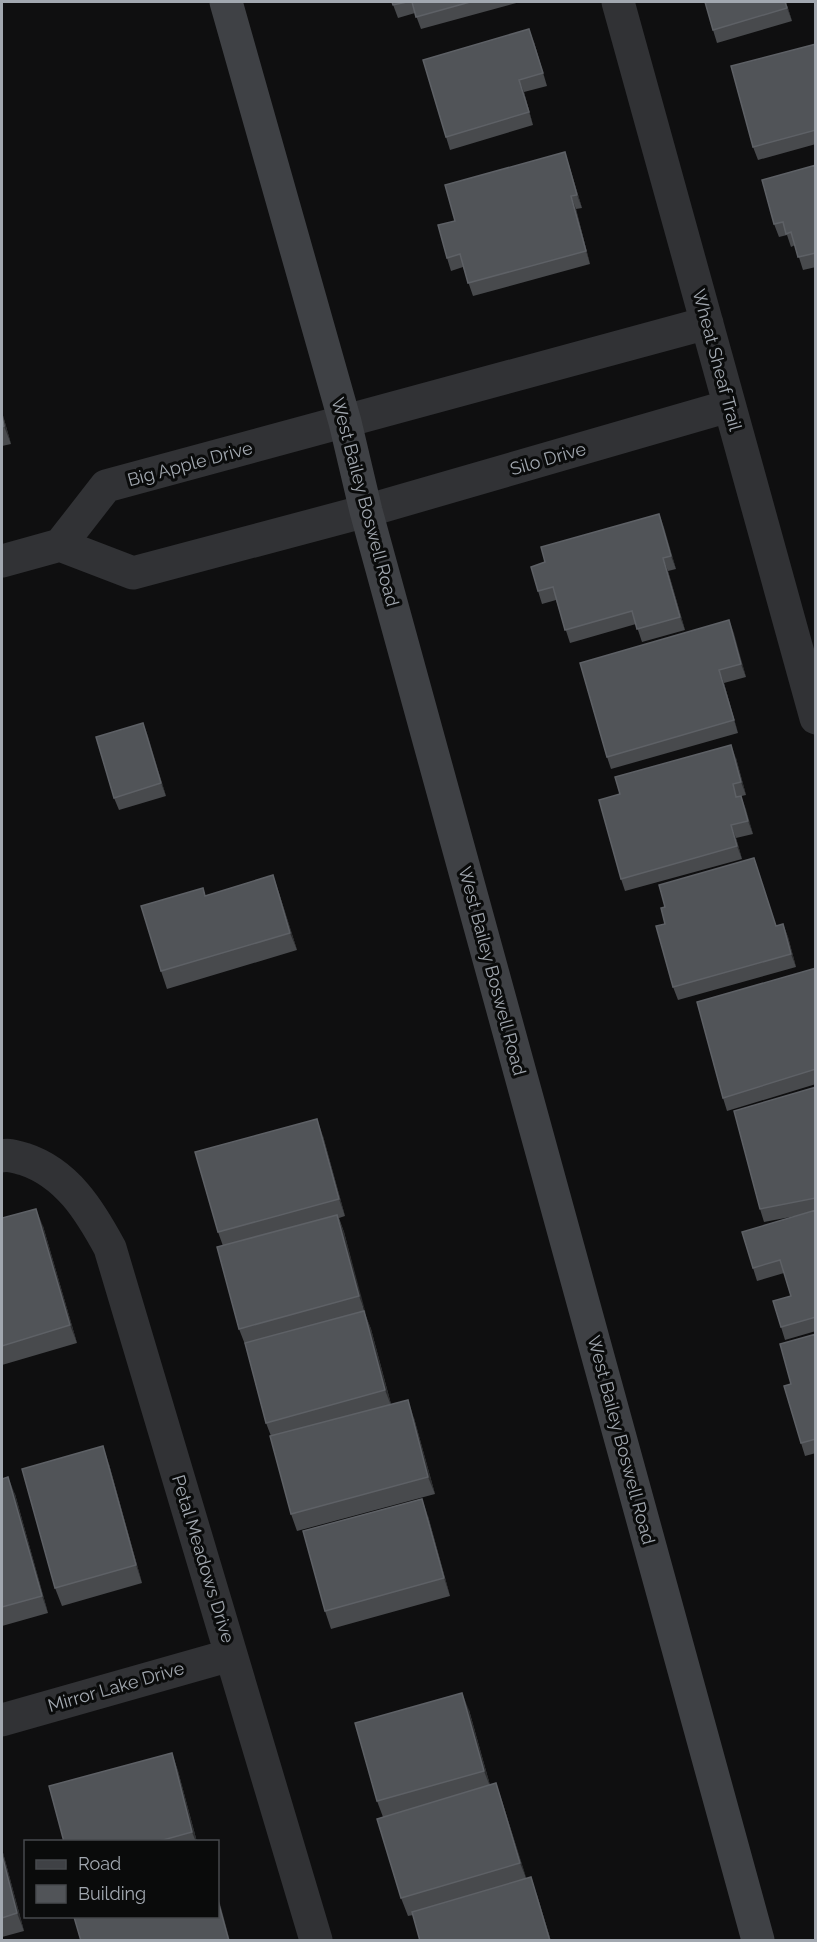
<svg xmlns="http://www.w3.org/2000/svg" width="817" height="1942" font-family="Raleway,sans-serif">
<rect width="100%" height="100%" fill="#0f0f10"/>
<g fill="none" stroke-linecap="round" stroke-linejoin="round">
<!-- street -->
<path stroke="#313235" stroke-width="33" d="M618,2l198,716
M60,545l46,-59 601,-163
M2,561l58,-16 73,28 233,-62 363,-105
M2,1156c8,-2 14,1 22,3 43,14 66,52 86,89l206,692
M2,1720l229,-65"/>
<!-- secondary -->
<path stroke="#3f4145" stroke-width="33" d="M226,2l119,420 21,89 392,1429"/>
</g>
<!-- wall -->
<path fill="#484a4d" d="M392,2h128l-99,27 -6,-16 -17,5z
M705,2h81l6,19 -75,22 -4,-13z
M534,42l13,44 -23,6 9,33 -83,25 -4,-13z
M816,44v100l-58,16 -5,-13z
M569,165l13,43 -6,1 14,55 -117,32 -10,-29 -12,4 -4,-13 8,-37z
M816,165v102l-13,3 -8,-25 -4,2 -4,-12 -8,2 -5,-13z
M2,412l9,32 -9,2z
M659,514l17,55 -8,2 17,59 -43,12 -6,-18 -66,19 -14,-43 -14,4 -4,-13 7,-29z
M729,620l17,57 -22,6 14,50 -127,36 -4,-12z
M143,723l23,73 -47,14 -5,-12z
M736,758l10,37 -9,2 4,-1 12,38 -17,4 6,21 -117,32 -4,-12z
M754,858l22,68 7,-2 5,13 8,30 -118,33 -5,-13 -8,-63v-17z
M273,875l6,18 18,57 -130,39 -6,-18 42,-83 2,8z
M816,968v116l-89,27 -4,-13z
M816,1087v244l-31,9 -4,-13 10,-31 -7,-23 -27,8 -4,-13 48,-53 -37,7 -4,-13z
M323,1136l22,80 -6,2 5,14 21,82 6,15 20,75 23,14 21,76 -138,37 -6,-17 -20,-78 -5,-13 -20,-76 -7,-18 -16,-83 -5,-14z
M2,1218l41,8 34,117 -75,22z
M816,1334v119l-11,3 -4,-13 -10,-59z
M109,1464l33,119 -80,23 -7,-18z
M2,1479l13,15 33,119 -46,13z
M428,1516l22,80 -119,33 -6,-18z
M469,1710l21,75 6,-2 6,18 24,77 11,17 14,46h-131l-7,-26 -5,1 -7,-18 -18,-81 -6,-16z
M172,1753l6,18 19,71h-133z
M2,1849l22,82 -22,6z"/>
<!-- shaded-wall -->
<path fill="#2d2e30" d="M785,2h1l6,19 -5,-13z
M529,29l5,13 13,44 -4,-13z
M519,80l5,12 9,33 -4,-13z
M565,152l4,13 13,43 -5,-13z
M571,196l5,13 14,55 -4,-13z
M2,412l9,32 -7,-18 -2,-10z
M659,514l5,13 12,42 -5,-13z
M663,558l5,13 17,59 -5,-13z
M729,620l5,13 12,44 -5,-13z
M719,670l5,13 14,50 -4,-13z
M143,723l5,13 18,60 -5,-13z
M731,745l5,13 10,37 -5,-13z
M741,796l5,13 7,25 -5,-13z
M731,825l5,13 6,21 -5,-13z
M273,875l6,18 18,57 -7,-17z
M783,924l5,13 8,30 -5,-13z
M317,1119l6,17 22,80 -6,-17z
M36,1209l7,17 34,117 -7,-18z
M337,1215l7,17 22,82 -7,-18z
M364,1311l7,18 21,79 -7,-18z
M408,1400l6,18 21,76 -7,-17z
M103,1446l6,18 33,119 -6,-18z
M8,1477l7,17 33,119 -6,-17z
M422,1499l6,17 22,80 -6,-18z
M462,1693l7,17 22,79 -7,-18z
M172,1753l6,18 19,71h-1l-4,-10z
M496,1783l6,18 25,79 -7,-17z
M2,1849l22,82 -7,-18 -15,-58z
M531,1877l6,18 14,46h-1z
M218,1896l12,45h-1l-11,-40z"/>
<!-- building -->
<path fill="#515458" stroke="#5e6166" stroke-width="1.5" d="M392,2h15l-14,3z
M412,2h58l-54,15z
M705,2h80l2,6 -74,22z
M529,29l14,44 -24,7 10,32 -83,25 -23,-77z
M816,44v86l-63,17 -22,-81z
M565,152l12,43 -6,1 15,55 -118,32 -8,-29 -13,4 -9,-33 17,-4 -10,-36z
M816,165v88l-18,4 -7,-25 -5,2 -3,-12 -9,2 -12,-44z
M2,416l2,10 -2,1z
M659,514l12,42 -8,2 17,59 -43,12 -5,-18 -67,19 -12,-43 -15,4 -7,-24 14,-5 -4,-15z
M729,620l12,44 -22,6 15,50 -127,37 -27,-94z
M143,723l18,60 -47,15 -18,-61z
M731,745l10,37 -8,2 3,13 5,-1 7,25 -17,4 6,21 -116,33 -22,-79 21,-6 -5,-17z
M754,858l22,68 7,-2 8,30 -118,33 -17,-61 9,-2 -4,-16 4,-1 -6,-22z
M273,875l17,58 -129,38 -20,-65 62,-18 2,8z
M816,968v101l-93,29 -26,-96z
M816,1087v111l-56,11 -26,-98z
M317,1119l22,80 -121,33 -23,-80z
M36,1209l34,116 -68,21v-128z
M816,1210v107l-35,10 -8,-26 18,-5 -11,-36 -27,8 -11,-36z
M337,1215l22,81 -120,33 -22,-82z
M364,1311l21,79 -119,33 -21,-80z
M816,1334v105l-15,4 -17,-57 7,-2 -11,-40z
M408,1400l20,77 -137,37 -21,-78z
M103,1446l33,119 -81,23 -33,-119z
M8,1477l34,119 -40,11v-128z
M422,1499l22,79 -119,33 -22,-80z
M462,1693l22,78 -107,30 -22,-78z
M172,1753l20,79 -36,10h-92l-15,-56z
M496,1783l24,80 -119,35 -24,-79z
M2,1855l15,58 -15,5z
M531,1877l19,64h-130l-8,-29z
M218,1901l11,40h-148l-7,-24h144z"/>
<g text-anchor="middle" stroke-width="6" stroke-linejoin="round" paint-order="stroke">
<!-- street labels -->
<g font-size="18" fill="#a2a8b0" stroke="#0a0b0b">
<text transform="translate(717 360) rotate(75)" y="6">Wheat Sheaf Trail</text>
<text transform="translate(548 459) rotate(-16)" y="6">Silo Drive</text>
<text transform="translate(190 464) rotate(-15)" y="6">Big Apple Drive</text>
<text transform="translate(365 502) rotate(75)" y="6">West Bailey Boswell Road</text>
<text transform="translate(492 971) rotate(75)" y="6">West Bailey Boswell Road</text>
<text transform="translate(621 1440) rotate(75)" y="6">West Bailey Boswell Road</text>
<text transform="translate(203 1559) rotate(73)" y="6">Petal Meadows Drive</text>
<text transform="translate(116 1687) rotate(-16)" y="6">Mirror Lake Drive</text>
</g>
</g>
<!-- border -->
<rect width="817" height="1942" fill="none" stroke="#a2a8b0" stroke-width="6"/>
<!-- legend -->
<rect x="24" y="1840" width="195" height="78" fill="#0a0b0b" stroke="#474a4d" stroke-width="1.5"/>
<rect x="36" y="1860" width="30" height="9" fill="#3f4145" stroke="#474a4d" stroke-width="1.5"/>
<text x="78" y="1870" font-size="18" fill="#a2a8b0">Road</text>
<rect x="36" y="1885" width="30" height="18" fill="#515458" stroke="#474a4d" stroke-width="1.5"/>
<text x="78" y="1900" font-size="18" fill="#a2a8b0">Building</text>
</svg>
